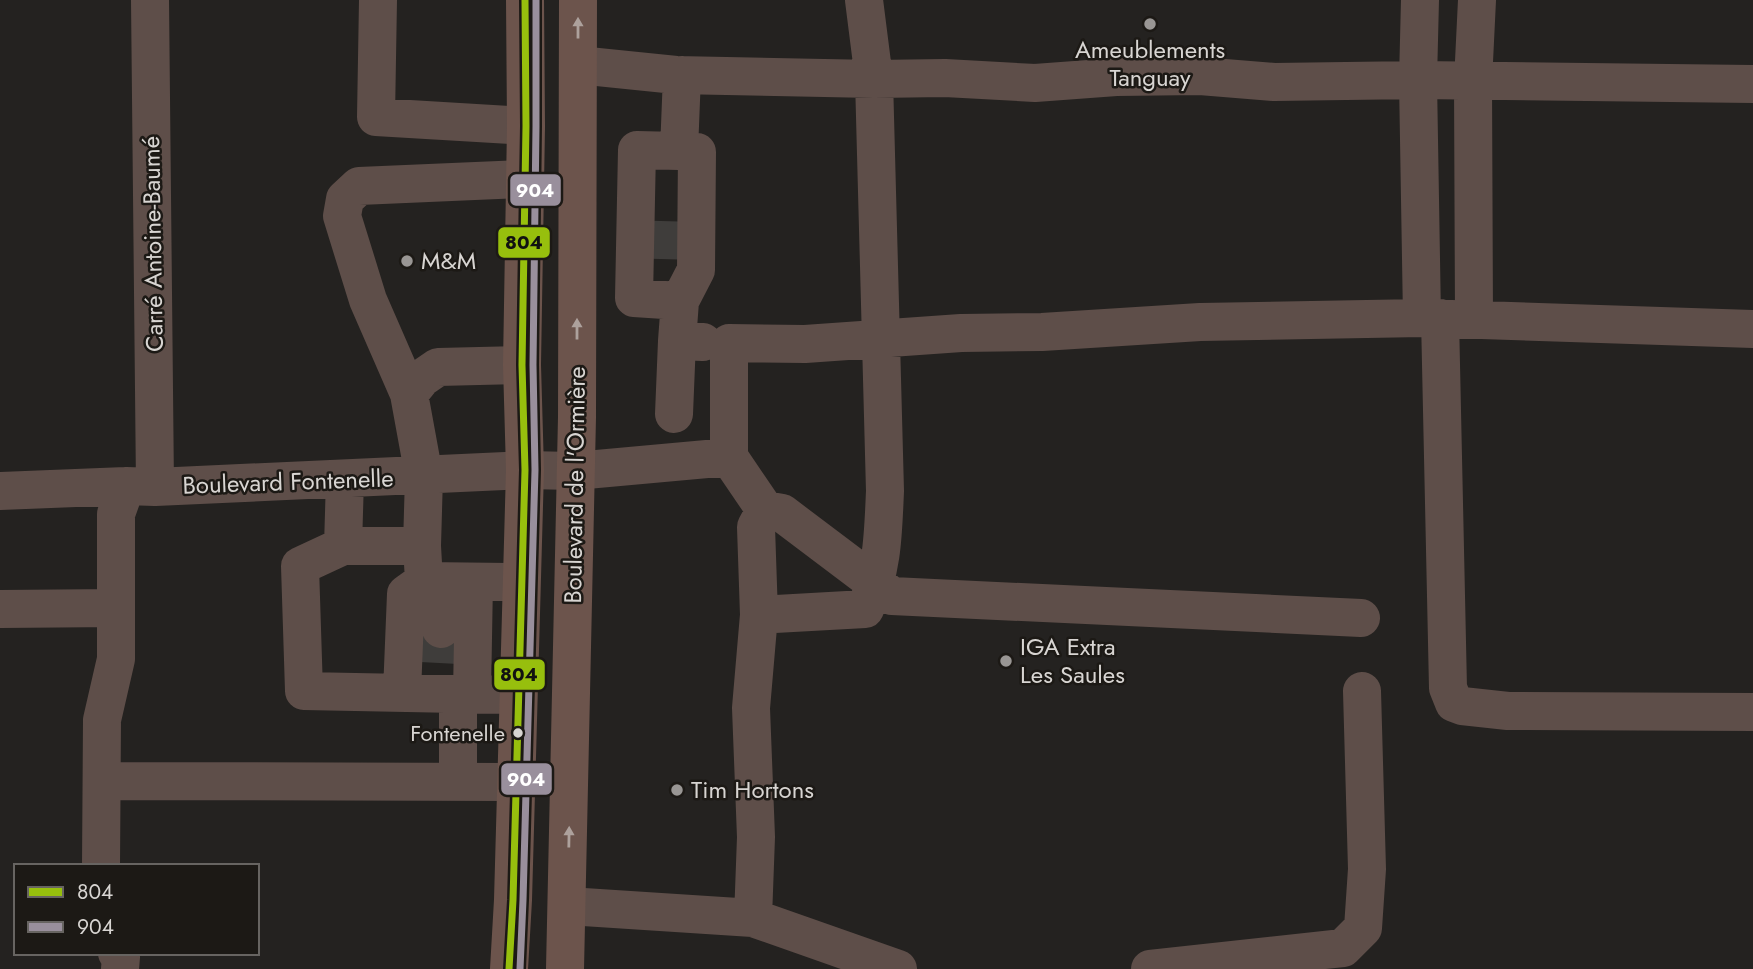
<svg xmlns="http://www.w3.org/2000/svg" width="1753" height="969" font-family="Jost,sans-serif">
<rect width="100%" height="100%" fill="#242220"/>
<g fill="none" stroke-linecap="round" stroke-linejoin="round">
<!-- minor-tunnel -->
<path stroke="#3f3d3b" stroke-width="38" stroke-dasharray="38 19" stroke-linecap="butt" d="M660,259l1,-40
M439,663l2,-34"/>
<!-- minor -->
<path stroke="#5e4e49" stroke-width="38" d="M150,0l5,487
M378,0l-2,117 150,9
M1420,0l-2,80 4,238
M578,65l98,10 198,4 71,-1 90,5 81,-6 84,-1 74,6 144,-2 335,4
M679,151l18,1 -1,118 -16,31
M1440,318l8,370 6,15 8,3 46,5 245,1
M1474,319l-1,-237 4,-82
M677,341l3,-40 -46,-3 3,-148 42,1 3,-76
M409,394l-41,-94 -26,-84 3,-17 14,-13 165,-7
M674,414l3,-73 26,1
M0,491l126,-5 29,1 370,-17 50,1 154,-14
M343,546l2,-67
M422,546l2,35 97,1
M0,609l116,-1
M759,615l106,-6c18,-40 18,-75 20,-118l-11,-412 -10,-79
M1361,618l-469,-22 -110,-83 -17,-3 -36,-53v-114l76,1 156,-11 81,-1 158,-10 222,-4 331,11
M441,629l3,-47
M402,692l4,-98 18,-13
M458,694l-154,-3 -4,-125 43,-20h79l2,-70 -15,-82 13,-16 16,-11 84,-2
M472,694l2,-112
M102,781l413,1
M458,781v-87l60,1
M101,866l1,-146 14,-61v-145l10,-28
M568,906l185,12 145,51
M753,918l3,-81 -5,-129 8,-93 -3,-88 9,-17
M117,953l4,4 -1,12
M1150,969l193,-21 20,-20 4,-59 -5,-178"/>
<!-- major -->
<path stroke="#6c544c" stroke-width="38" d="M509,969l4,-69 12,-430 -3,-105 4,-239 -1,-126
M565,969l12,-552 1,-417"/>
<!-- bus-1 casing -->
<g stroke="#1c1915" stroke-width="12">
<path id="bus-1" d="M509,969l4,-69 12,-430 -3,-105 4,-239 -1,-126"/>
</g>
<!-- bus-2 casing -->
<g stroke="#1c1915" stroke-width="12">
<path id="bus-2" d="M520,969l3,-69 12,-430 -2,-105 3,-239v-126"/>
</g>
<!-- bus-1 -->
<use href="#bus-1" stroke="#97bf0d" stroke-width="7"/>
<!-- bus-2 -->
<use href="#bus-2" stroke="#998f9c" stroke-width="7"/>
</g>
<!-- one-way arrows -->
<defs><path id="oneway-solid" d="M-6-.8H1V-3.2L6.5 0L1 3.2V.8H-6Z" transform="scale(1.75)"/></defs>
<g fill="#ada19c">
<use href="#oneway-solid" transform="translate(578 28) rotate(-90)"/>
<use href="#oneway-solid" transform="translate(577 329) rotate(-90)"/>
<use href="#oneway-solid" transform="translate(569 837) rotate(-89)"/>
</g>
<!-- markers -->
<g fill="#999694" stroke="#1c1915" stroke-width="2.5">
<circle cx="1150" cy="24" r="7"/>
<circle cx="407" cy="261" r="7"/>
<circle cx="1006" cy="661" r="7"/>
<circle cx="677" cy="790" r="7"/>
</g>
<circle fill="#d8d5d2" stroke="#1c1915" stroke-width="2.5" cx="518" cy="733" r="6"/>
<g text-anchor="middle" stroke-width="5" stroke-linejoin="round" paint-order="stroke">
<!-- bus labels -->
<g font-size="22" fill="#d8d5d2" stroke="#1c1915" text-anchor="end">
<text x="505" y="741">Fontenelle</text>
</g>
<!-- poi labels -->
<g font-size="24" fill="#d8d5d2" stroke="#1c1915" text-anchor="start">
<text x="1150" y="58" text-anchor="middle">Ameublements<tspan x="1150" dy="28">Tanguay</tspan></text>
<text x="421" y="269">M&amp;M</text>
<text x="1020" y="655">IGA Extra<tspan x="1020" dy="28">Les Saules</tspan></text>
<text x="691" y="798">Tim Hortons</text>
</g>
<!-- street labels -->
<g font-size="24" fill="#d8d5d2" stroke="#1c1915">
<text transform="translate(153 244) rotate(-91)" y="8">Carré Antoine-Baumé</text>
<text transform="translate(288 482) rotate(-2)" y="8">Boulevard Fontenelle</text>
<text transform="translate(575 485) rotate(-89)" y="8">Boulevard de l'Ormière</text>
</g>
</g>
<g stroke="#1c1915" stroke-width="2.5">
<rect x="509" y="173" width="53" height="34" rx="7" fill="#998f9c"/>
<rect x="497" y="226" width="54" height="33" rx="7" fill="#97bf0d"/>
<rect x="493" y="658" width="53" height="33" rx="7" fill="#97bf0d"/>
<rect x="500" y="762" width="53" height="34" rx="7" fill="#998f9c"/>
</g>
<g font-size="19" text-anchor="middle" font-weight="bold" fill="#fff">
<text x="535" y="197">904</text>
<text x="526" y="786">904</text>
</g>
<g font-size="19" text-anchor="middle" font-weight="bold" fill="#111">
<text x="524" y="249">804</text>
<text x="519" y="681">804</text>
</g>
<!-- legend -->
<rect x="14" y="864" width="245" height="91" fill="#1c1915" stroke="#676461" stroke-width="2"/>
<rect x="28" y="887" width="35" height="10" fill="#97bf0d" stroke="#676461" stroke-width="2"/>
<text x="77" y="899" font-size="21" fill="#d8d5d2">804</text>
<rect x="28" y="922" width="35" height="10" fill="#998f9c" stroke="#676461" stroke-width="2"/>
<text x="77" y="934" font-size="21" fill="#d8d5d2">904</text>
</svg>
